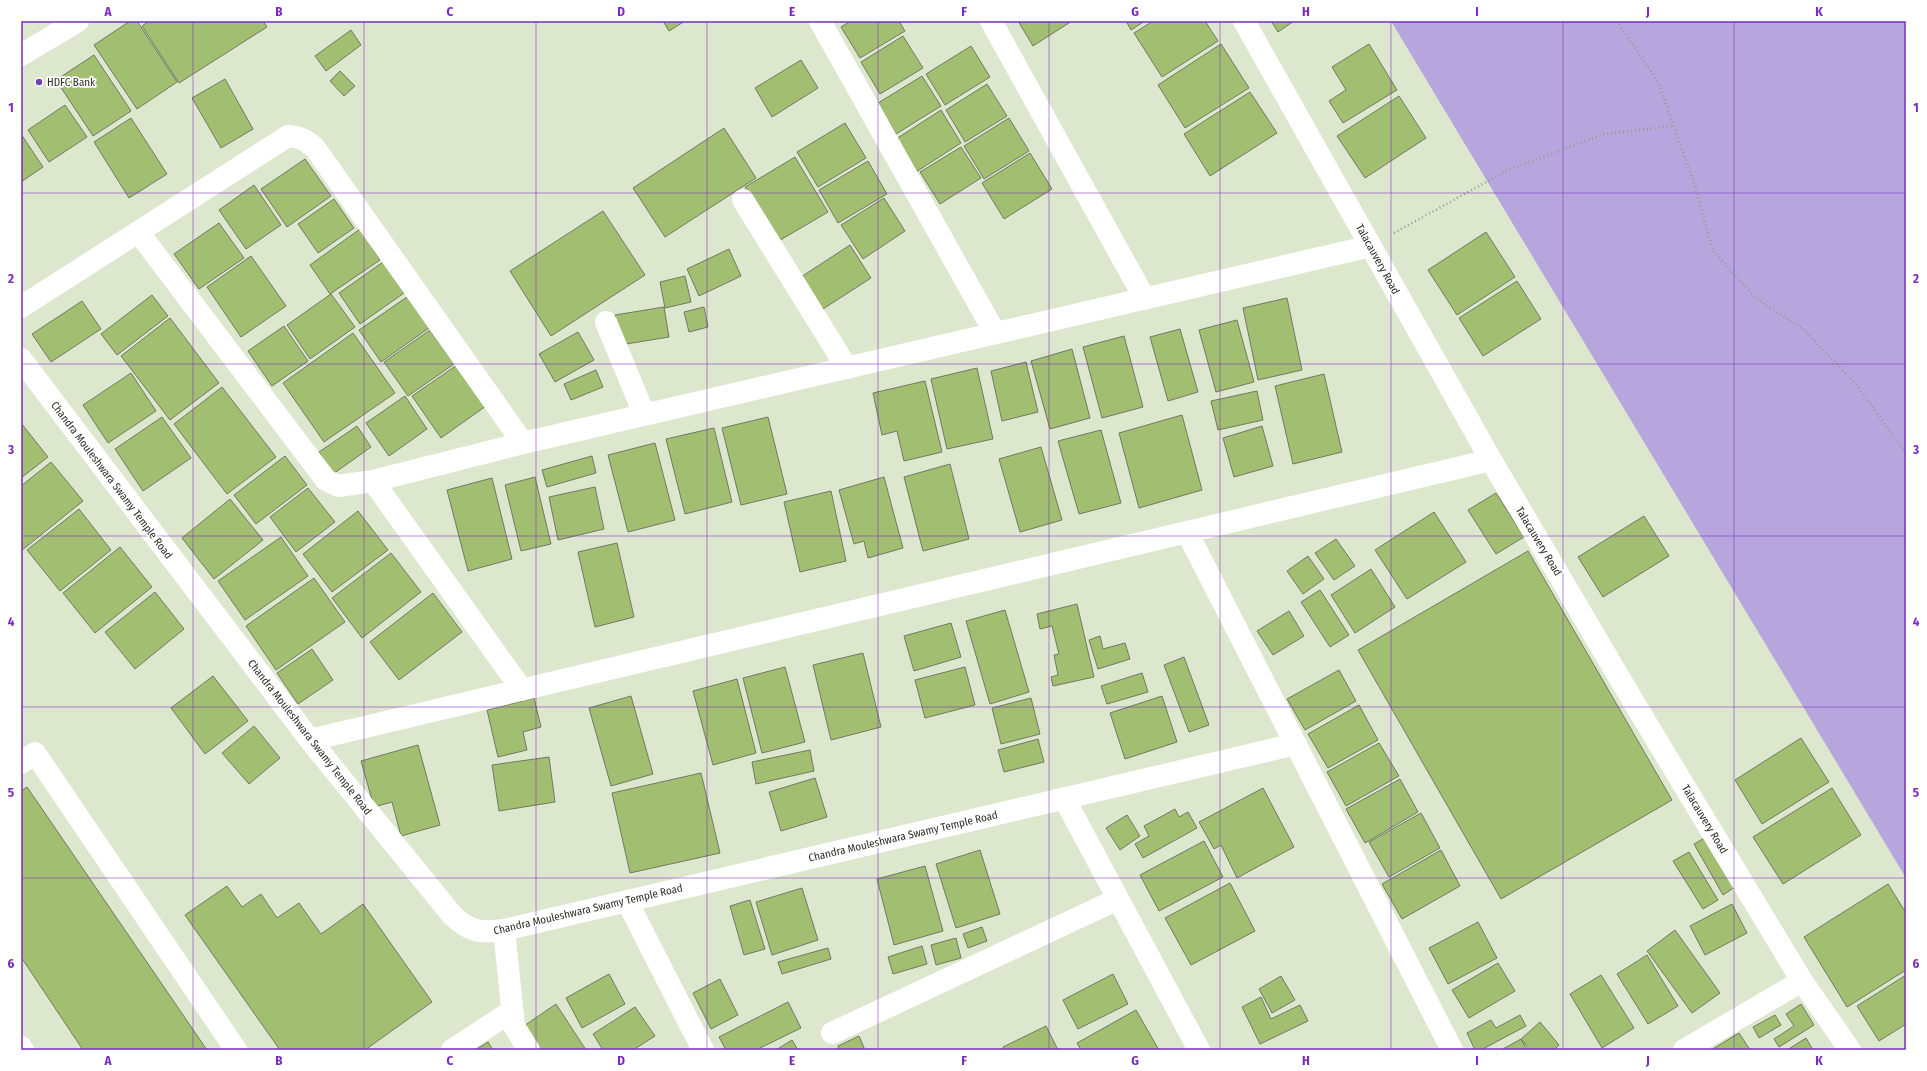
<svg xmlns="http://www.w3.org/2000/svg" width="1927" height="1071" font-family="'Fira Sans Condensed',sans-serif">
<rect width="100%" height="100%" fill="#dde7ce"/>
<!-- green -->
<path fill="#b7a5dd" d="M1391,21h515v857z"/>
<!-- building -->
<path fill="#a1be71" stroke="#707a63" d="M130,21h7l40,61 -40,27 -43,-64z
M149,21h114l4,6 -88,56 -37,-57z
M663,21h22l-16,10z
M851,21h48l6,10 -45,27 -19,-31z
M1018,21h54l-39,25z
M1126,21h19l-14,9z
M1153,21h52l13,20 -56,36 -28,-44z
M1271,21h23l-16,11z
M351,30l10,15 -35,26 -11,-15z
M903,36l20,32 -43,26 -19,-32z
M1221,44l28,44 -64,40 -27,-43z
M1369,44l28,46 -54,33 -14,-22 17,-11 -14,-23z
M971,46l19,31 -45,28 -19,-31z
M94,55l37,56 -38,25 -37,-56z
M801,60l17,28 -46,29 -17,-29z
M340,71l15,15 -11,10 -14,-15z
M922,76l19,30 -45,28 -18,-31z
M225,79l28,50 -32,19 -29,-50z
M987,84l20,32 -42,26 -19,-32z
M1250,92l27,41 -67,43 -26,-42z
M1399,96l27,42 -61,40 -28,-42z
M65,105l22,32 -38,25 -21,-32z
M941,110l20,33 -45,29 -20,-33z
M131,118l36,56 -38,24 -35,-56z
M1009,118l20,33 -45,28 -20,-33z
M845,123l21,35 -48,29 -21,-35z
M724,128l32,50 -91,59 -32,-49z
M21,134l22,33 -22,15z
M961,147l20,31 -41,26 -20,-32z
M1030,153l22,36 -48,30 -22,-36z
M795,157l33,55 -51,30 -32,-55z
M305,159l26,37 -44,31 -26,-38z
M868,161l19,33 -49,29 -19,-33z
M254,185l27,40 -35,24 -27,-39z
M884,198l21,33 -42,28 -22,-34z
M334,199l20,29 -36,25 -20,-29z
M603,211l42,64 -94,61 -41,-65z
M219,223l25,35 -45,31 -25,-35z
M360,229l20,31 -50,34 -20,-29z
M1486,232l29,45 -58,38 -29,-45z
M850,245l21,33 -48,31 -22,-32z
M729,249l12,27 -42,20 -12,-27z
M251,256l35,50 -45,31 -34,-50z
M383,262l21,31 -44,31 -21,-31z
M685,276l6,26 -26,6 -5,-26z
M1517,281l24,38 -58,37 -24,-38z
M331,294l24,33 -45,32 -23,-34z
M152,295l16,21 -51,39 -16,-21z
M407,297l22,31 -48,34 -22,-32z
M1287,298l15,72 -44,10 -15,-72z
M82,301l19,28 -50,33 -19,-28z
M664,307l5,30 -49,8 -5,-30z
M704,307l4,20 -19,5 -5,-20z
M170,318l49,65 -49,37 -49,-64z
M1237,320l17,62 -38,10 -17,-62z
M284,326l24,35 -36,25 -24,-35z
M1180,329l18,63 -30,9 -18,-64z
M430,330l24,34 -46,32 -24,-34z
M578,332l16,28 -39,22 -16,-28z
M353,333l42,60 -71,49 -41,-59z
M1124,336l19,71 -41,11 -19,-71z
M1072,349l18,69 -40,11 -19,-68z
M1026,362l12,50 -36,9 -11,-50z
M457,365l29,41 -45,32 -29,-42z
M977,368l16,71 -46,10 -16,-70z
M596,370l7,17 -32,13 -7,-16z
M131,373l25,38 -48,32 -25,-38z
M1324,374l18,78 -49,12 -18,-78z
M925,381l17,71 -38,9 -7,-30 -15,4 -9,-42z
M222,387l54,70 -49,37 -53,-70z
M1257,391l6,29 -45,10 -7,-29z
M405,396l22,33 -38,27 -23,-33z
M1182,415l20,75 -63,18 -20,-75z
M162,417l29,41 -48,33 -28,-42z
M768,417l19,77 -46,11 -19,-77z
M21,423l27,34 -27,21z
M357,426l14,21 -38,27 -14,-22z
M1262,426l11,40 -39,11 -11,-39z
M714,428l18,74 -47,12 -19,-75z
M1101,430l20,73 -42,11 -21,-73z
M655,443l20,77 -47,12 -20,-77z
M1041,447l21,73 -42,12 -21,-73z
M285,456l22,29 -51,39 -22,-29z
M592,456l4,17 -49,14 -5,-17z
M51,462l32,39 -62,50v-65z
M950,464l19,75 -46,12 -19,-74z
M535,477l16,67 -30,7 -16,-66z
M884,477l19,71 -35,10 -4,-17 -10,3 -15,-54z
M492,478l20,81 -44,12 -21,-81z
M595,487l9,42 -46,11 -9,-43z
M308,488l27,34 -39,30 -26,-35z
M831,491l15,70 -46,11 -16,-70z
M1496,493l28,44 -28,17 -28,-44z
M230,499l33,41 -49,39 -32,-41z
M79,509l32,41 -51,41 -33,-41z
M358,511l30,39 -56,42 -29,-38z
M1434,512l32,50 -59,37 -32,-49z
M1644,516l25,40 -66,41 -25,-40z
M281,537l27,39 -63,44 -27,-39z
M1336,539l19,27 -21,14 -19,-27z
M617,543l17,74 -39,10 -17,-75z
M120,547l32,40 -57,46 -32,-40z
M1528,551l144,249 -171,99 -143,-249z
M391,553l30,39 -59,46 -30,-40z
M1308,556l16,23 -21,15 -16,-23z
M1371,569l24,38 -40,26 -24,-38z
M314,578l31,44 -69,48 -30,-44z
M1320,590l29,45 -19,12 -29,-45z
M155,592l29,37 -49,40 -30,-37z
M433,593l29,39 -63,48 -29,-38z
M1077,604l17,73 -41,9 -2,-9 7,-2 -4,-20 5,-1 -7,-28 -12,3 -3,-15z
M1005,610l24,82 -39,12 -24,-83z
M1289,611l15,25 -31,19 -16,-24z
M951,623l10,34 -47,14 -10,-35z
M1100,636l3,13 22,-6 5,16 -32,10 -9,-29z
M312,649l21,31 -35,24 -21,-31z
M863,653l18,74 -50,13 -18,-75z
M1184,657l25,68 -20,7 -25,-67z
M785,667l20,75 -43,11 -19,-75z
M965,667l10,38 -50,13 -10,-38z
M1339,670l17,31 -51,29 -18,-31z
M1142,673l6,19 -41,12 -6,-18z
M213,676l35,45 -43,33 -34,-46z
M737,679l19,74 -43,12 -20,-74z
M631,696l22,78 -42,12 -22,-78z
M1162,696l15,46 -52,17 -15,-46z
M534,698l7,29 -18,5 4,18 -29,7 -11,-47z
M1031,698l9,36 -39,10 -9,-36z
M1359,705l19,35 -50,28 -20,-34z
M254,726l26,32 -31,26 -27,-31z
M1801,738l28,44 -67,42 -27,-44z
M1038,739l6,23 -40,10 -6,-22z
M1379,743l20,33 -53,30 -19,-34z
M418,745l22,80 -39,11 -9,-34 -18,5 -13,-46z
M810,750l4,21 -58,13 -4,-22z
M549,757l6,45 -56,9 -7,-46z
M701,773l19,80 -90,20 -18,-80z
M815,778l12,39 -46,14 -12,-39z
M1400,779l18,33 -53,31 -19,-34z
M27,787l180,263h-124l-62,-93v-166z
M1263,788l31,59 -57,31 -16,-33 -7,4 -15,-27z
M1832,788l29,47 -78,49 -30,-47z
M1175,809l4,8 9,-5 9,16 -54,30 -8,-14 14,-8 -5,-10z
M1421,813l19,35 -51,29 -20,-35z
M1127,815l13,21 -20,14 -14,-22z
M1706,837l29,50 -12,8 -29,-51z
M1204,841l19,36 -64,34 -19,-36z
M980,850l20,64 -44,14 -20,-64z
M1441,850l19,36 -58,33 -20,-35z
M1689,852l29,48 -15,9 -30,-48z
M925,866l18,65 -49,14 -17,-66z
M1230,883l25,48 -64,34 -26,-47z
M1888,884l18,29v57l-59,37 -43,-70z
M227,886l15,21 19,-13 16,24 22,-15 22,31 42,-30 69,98 -67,48h-85l-95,-135z
M802,888l16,52 -46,15 -16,-53z
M750,900l15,49 -21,6 -14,-49z
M1732,904l15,29 -42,22 -15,-29z
M1478,922l19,36 -49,26 -19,-36z
M982,927l5,14 -19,7 -5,-14z
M1675,930l45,63 -28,20 -45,-62z
M956,938l5,20 -25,7 -5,-20z
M922,946l5,18 -34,10 -5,-17z
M828,948l3,11 -49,15 -4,-12z
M1647,955l31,51 -30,18 -31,-50z
M1498,963l17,28 -46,27 -17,-28z
M609,974l16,30 -43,24 -16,-30z
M1113,974l15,30 -50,25 -15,-29z
M1601,975l33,53 -32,20 -32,-54z
M1906,975v49l-27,17 -22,-35z
M1281,976l14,24 -23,13 -13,-24z
M720,979l18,36 -27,14 -18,-36z
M1261,997l10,22 29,-14 8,16 -48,23 -18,-37z
M788,1002l13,26 -45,22h-30l-7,-13z
M556,1004l30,46h-51l-14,-22z
M1801,1004l13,21 -35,22 -5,-8 20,-13 -8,-12z
M635,1007l20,29 -22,14h-30l-10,-16z
M1136,1010l23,40h-78l-4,-7z
M1520,1015l6,11 -45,24h-6l-8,-17 24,-13 5,8z
M1775,1015l6,10 -22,13 -6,-11z
M1540,1022l19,23 -5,5h-24l-9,-11z
M1046,1026l12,24h-54l-1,-3z
M1739,1033l11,17h-39z
M859,1036l6,14h-26l-1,-4z
M1806,1038l7,12h-26z
M1521,1039l6,11h-26z
M792,1040l6,10h-22z
M488,1042l5,8h-18z"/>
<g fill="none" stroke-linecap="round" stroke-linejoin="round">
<!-- path -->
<path stroke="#949c89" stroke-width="2.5" stroke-dasharray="1 3" stroke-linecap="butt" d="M1617,21l41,61 36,101 19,68 44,48 47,31 52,54 50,70
M1394,233l114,-63 96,-36 70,-8"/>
<!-- minor -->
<path stroke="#fff" stroke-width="22" d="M820,21l175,312
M991,21l154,278
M1244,21l247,439 145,246 166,275 48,69
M21,55l57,-34
M743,200l104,168
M139,233l187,247 12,6 35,-5 150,-38 848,-197
M21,307l267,-171c12,1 18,4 27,12l208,295
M606,322l38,92
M21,359l289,381 142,175c18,17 27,18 52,15l792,-186
M373,481l149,209
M1187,532l265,518
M310,740l1181,-280
M21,763l14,-10 201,297
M1064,798l135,252
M627,901l76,149
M504,930l10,96 15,24
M832,1033l286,-134
M21,1047l2,3
M452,1050l60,-39
M1684,1050l118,-69"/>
</g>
<!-- grid -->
<path fill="none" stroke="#7b2cbf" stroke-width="1" stroke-opacity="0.55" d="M193,21v1029M364,21v1029M536,21v1029M707,21v1029M878,21v1029M1049,21v1029M1220,21v1029M1391,21v1029M1563,21v1029M1734,21v1029M21,193h1885M21,364h1885M21,536h1885M21,707h1885M21,878h1885"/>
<!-- markers -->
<circle fill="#7240b8" stroke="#fff" stroke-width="1.5" cx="39" cy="82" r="4"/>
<g text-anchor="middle" stroke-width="3.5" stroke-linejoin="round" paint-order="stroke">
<!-- poi labels -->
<g font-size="11" fill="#2c3026" stroke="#fff" text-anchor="start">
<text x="47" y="86">HDFC Bank</text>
</g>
<!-- street labels -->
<g font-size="11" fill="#2c3026" stroke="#fff">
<text transform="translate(1378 259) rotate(61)" y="4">Talacauvery Road</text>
<text transform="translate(112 480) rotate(53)" y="4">Chandra Mouleshwara Swamy Temple Road</text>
<text transform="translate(1539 541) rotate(59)" y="4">Talacauvery Road</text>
<text transform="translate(310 737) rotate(52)" y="4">Chandra Mouleshwara Swamy Temple Road</text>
<text transform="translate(1705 819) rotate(59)" y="4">Talacauvery Road</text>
<text transform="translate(903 836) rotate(-13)" y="4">Chandra Mouleshwara Swamy Temple Road</text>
<text transform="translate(588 909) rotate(-13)" y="4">Chandra Mouleshwara Swamy Temple Road</text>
</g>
</g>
<!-- border -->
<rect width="1927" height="1071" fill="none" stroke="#ffffff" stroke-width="44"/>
<rect x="22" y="22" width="1883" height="1027" fill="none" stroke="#7b2cbf" stroke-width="1.5"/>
<g font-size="13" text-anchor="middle" font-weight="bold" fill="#7b2cbf">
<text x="108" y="16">A</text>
<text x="279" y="16">B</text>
<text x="450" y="16">C</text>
<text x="621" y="16">D</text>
<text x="792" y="16">E</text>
<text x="964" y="16">F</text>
<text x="1135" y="16">G</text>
<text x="1306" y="16">H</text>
<text x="1477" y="16">I</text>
<text x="1648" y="16">J</text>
<text x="1819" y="16">K</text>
<text x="11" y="112">1</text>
<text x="1916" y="112">1</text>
<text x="11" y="283">2</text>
<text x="1916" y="283">2</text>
<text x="11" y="454">3</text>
<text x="1916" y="454">3</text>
<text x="11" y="626">4</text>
<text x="1916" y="626">4</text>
<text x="11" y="797">5</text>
<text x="1916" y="797">5</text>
<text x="11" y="968">6</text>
<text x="1916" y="968">6</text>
<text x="108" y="1065">A</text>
<text x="279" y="1065">B</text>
<text x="450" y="1065">C</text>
<text x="621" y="1065">D</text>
<text x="792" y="1065">E</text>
<text x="964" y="1065">F</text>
<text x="1135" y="1065">G</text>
<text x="1306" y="1065">H</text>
<text x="1477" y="1065">I</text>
<text x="1648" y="1065">J</text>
<text x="1819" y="1065">K</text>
</g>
</svg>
